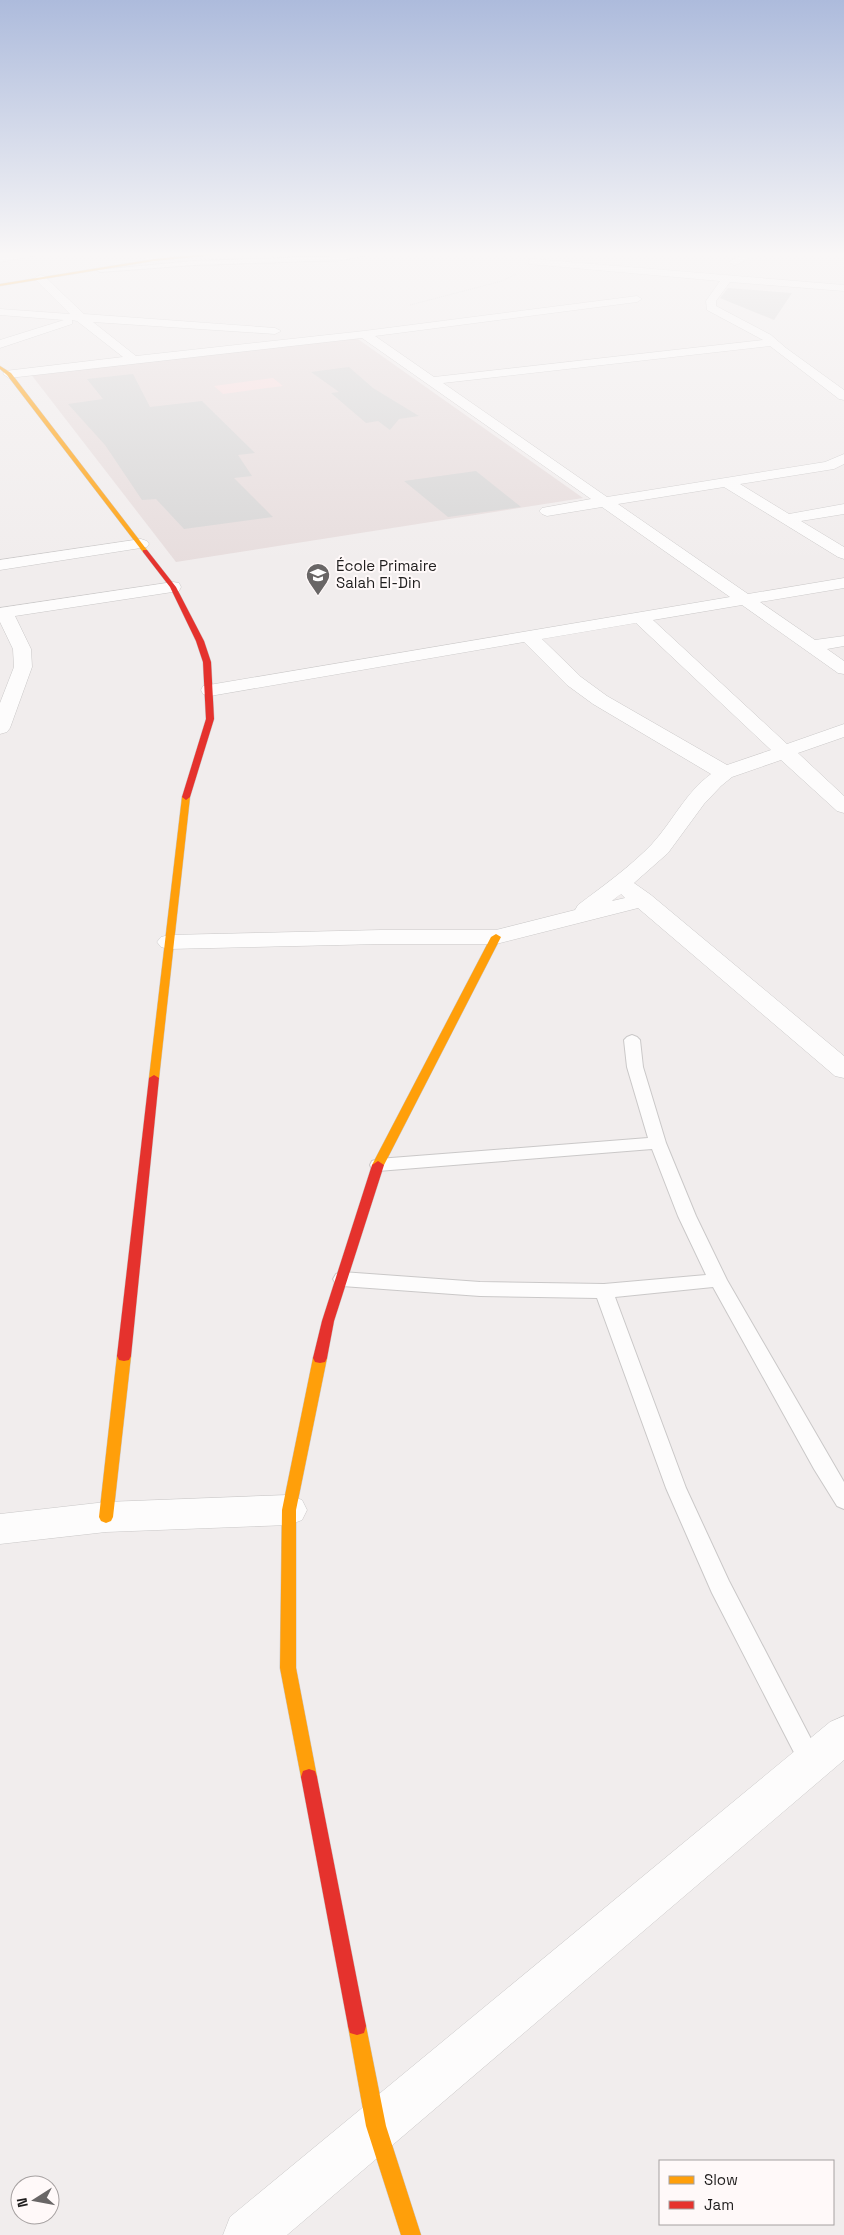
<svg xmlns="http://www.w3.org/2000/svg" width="844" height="2235" font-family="'Space Grotesk',sans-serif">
<rect width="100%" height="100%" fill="#f1eded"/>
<!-- built -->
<path fill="#e7dddd" d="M355,337l228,161 -407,64 -146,-189z"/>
<!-- green -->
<path fill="#f8dedf" d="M273,378l10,8 -60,8 -9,-8z"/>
<!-- building -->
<path fill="#d7d6d6" d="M728,288l64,5 -18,27 -54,-22z
M349,367l24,21 46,28 -20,3 -9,11 -12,-9 -12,2 -35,-30 8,-1 -28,-20z
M133,374l17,33 52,-6 53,52 -17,2 14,21 -18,2 39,39 -89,12 -28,-30 -14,1 -37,-55 -37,-41 35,-5 -16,-20z
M476,471l45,36 -73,10 -44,-36z"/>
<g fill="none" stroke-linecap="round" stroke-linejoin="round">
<!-- lane casing -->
<g stroke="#cac8c8" stroke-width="2">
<path id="lane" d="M364,253h11l-32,7 -149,5 -94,7 -3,-2 97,-9 149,-5z
M632,1035l5,2 3,3 3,27 23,76 30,73 31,64 117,202v27l-7,-3 -23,-37 -101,-182 -98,10 71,191 43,93 94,181 -4,8 -8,3 -8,-3 -91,-177 -46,-105 -69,-190 -117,-2 -138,-10 -6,-2 -3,-5 3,-5 6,-2 138,10 124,2 102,-9 -28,-59 -26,-67 -274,22 -6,-2 -2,-4 2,-4 6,-2 270,-21 -21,-71 -3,-27 3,-3z"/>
</g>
<!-- street casing -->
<g stroke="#cac8c8" stroke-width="1">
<path id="street" d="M19,253h19l-5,3 -33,6v-6z
M141,253h10l8,7 -1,2h-8z
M745,253h12l-19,11 -4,1 -5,-3z
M533,259l311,26v6l-114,-9 -14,19v5l55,29 15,13 58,42v10l-5,-1 -69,-53 -327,37 164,114 218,-35 19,-8v10l-10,5 -94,15 49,30 55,-10v10l-43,7 43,26v12l-6,-2 -114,-70 -106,17 130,90 96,-16v10l-84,14 55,38 29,-4v10l-17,3 17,12v13l-6,-1 -96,-68 -89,15 134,124 57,-20v13l-46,16 46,43v17l-7,-2 -56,-51 -49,17 -11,9 -17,18 -36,49 -34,30 17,12 193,161v22l-9,-2 -197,-168 -142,36h-115l-212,5 -8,-2 -4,-5 4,-5 8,-2 212,-5h115l79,-20 3,-5c25,-19 52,-38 74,-61 21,-23 34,-52 59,-70l-118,-70 -26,-19 -43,-43 -314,54 -7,-2 -2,-4 2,-4 527,-89 -128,-90 -55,9 -5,-2 -3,-3 3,-3 49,-9 -229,-161 -353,40 -6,-4 2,-3 118,-14 -46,-36 -5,-1v4l-72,24v-8l64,-20 -64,-5v-6l70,5 -34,-34 -1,-2 5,-3 4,1 40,38 191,14 6,3 -6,3 -182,-12 43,34 228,-25 273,-35 5,3 -5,3 -262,34 59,41 329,-37 -56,-30 -1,-9 14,-20 -191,-17v-4zM636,623l135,127 -44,15 -120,-69 -26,-19 -39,-38zM621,894l4,4 -13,3 1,-1z
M141,539l6,2 2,3 -2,3 -147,23v-10z
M173,582l6,1 2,4 -2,4 -164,25 16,33 1,18 -22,61 -3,4 -7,2v-31l14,-36 -1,-18 -13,-27v-14z
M289,1495l13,5 5,10 -5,10 -13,5 -183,7 -106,12v-30l106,-12z
M844,1716v44l-557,475h-64l7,-18 600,-495z"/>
</g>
<!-- slow casing -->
<g stroke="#cac8c8" stroke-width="1">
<path id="slow" d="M221,253h10l-77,8 -154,25v-2l154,-25z
M0,366l11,7 136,177v2h-4l-136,-177 -7,-6z
M186,794l4,3 -31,281 -5,3 -5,-3 33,-281z
M496,934l5,3 -117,228 -6,4 -4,-1 -2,-3 119,-228z
M124,1351l5,1 2,4 -18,161 -2,4 -5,2 -5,-2 -2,-4 18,-161 2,-4z
M320,1353l5,1 2,4 -31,152v158l21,109 -2,6 -6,2 -6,-2 -2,-6 -21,-109 2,-158 31,-152 2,-4z
M357,2017l7,2 2,7 20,100 35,109h-20l-35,-109 -18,-100 2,-7z"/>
</g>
<!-- jam casing -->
<g stroke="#cac8c8" stroke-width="1">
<path id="jam" d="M143,550h4l29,37 28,54 7,21 3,57 -24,78 -4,3 -4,-3 24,-78 -3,-57 -7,-21 -26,-54 -27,-35z
M154,1075l5,3 -28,278 -2,4 -5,1 -5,-1 -2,-4 32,-278z
M378,1161l6,4 -50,156 -7,37 -2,4 -5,1 -5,-1 -2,-4 9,-37 50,-156z
M309,1769l6,2 2,6 49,249 -2,7 -7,2 -7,-2 -2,-7 -47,-249 2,-6z"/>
</g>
<!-- path -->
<path stroke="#dad9d9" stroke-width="1" stroke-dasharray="1 1" stroke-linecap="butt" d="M410,305l92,-24 14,-7"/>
<!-- lane -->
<use href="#lane" fill="#fdfcfc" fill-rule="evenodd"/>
<!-- street -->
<use href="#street" fill="#fdfcfc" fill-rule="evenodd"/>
<!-- slow -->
<use href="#slow" fill="#ff9f0a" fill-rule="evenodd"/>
<!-- jam -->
<use href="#jam" fill="#e5322d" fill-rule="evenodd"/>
</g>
<!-- sky -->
<linearGradient id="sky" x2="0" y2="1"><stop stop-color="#adbbdc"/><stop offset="0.45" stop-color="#f9f7f7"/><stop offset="1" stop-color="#f9f7f7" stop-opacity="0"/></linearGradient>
<rect width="844" height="565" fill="url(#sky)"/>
<!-- icons -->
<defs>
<g id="school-pin" transform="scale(1.25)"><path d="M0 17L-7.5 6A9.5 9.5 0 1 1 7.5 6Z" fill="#696666" stroke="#fff9f9"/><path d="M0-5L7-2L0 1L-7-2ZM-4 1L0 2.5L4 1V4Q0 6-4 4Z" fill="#fff"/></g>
</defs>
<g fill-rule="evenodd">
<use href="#school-pin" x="318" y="575"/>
</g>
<g text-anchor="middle" stroke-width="4" stroke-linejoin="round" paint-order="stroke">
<!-- far-poi labels -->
<g font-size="15" fill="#201e1e" stroke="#fff9f9" text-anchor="start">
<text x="336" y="571">École Primaire<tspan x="336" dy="17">Salah El-Din</tspan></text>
</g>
</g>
<!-- legend -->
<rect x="659" y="2160" width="175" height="65" fill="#fff9f9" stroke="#a6a1a1"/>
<rect x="669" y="2176" width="25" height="8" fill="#ff9f0a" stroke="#a6a1a1"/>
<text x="704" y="2185" font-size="15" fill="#201e1e">Slow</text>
<rect x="669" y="2201" width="25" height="8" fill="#e5322d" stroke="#a6a1a1"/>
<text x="704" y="2210" font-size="15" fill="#201e1e">Jam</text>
<!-- north arrow -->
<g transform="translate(35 2200) rotate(259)"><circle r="24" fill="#fff9f9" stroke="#a6a1a1"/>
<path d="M0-4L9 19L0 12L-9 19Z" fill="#696666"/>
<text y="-8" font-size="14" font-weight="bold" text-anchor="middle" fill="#201e1e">N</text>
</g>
</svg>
